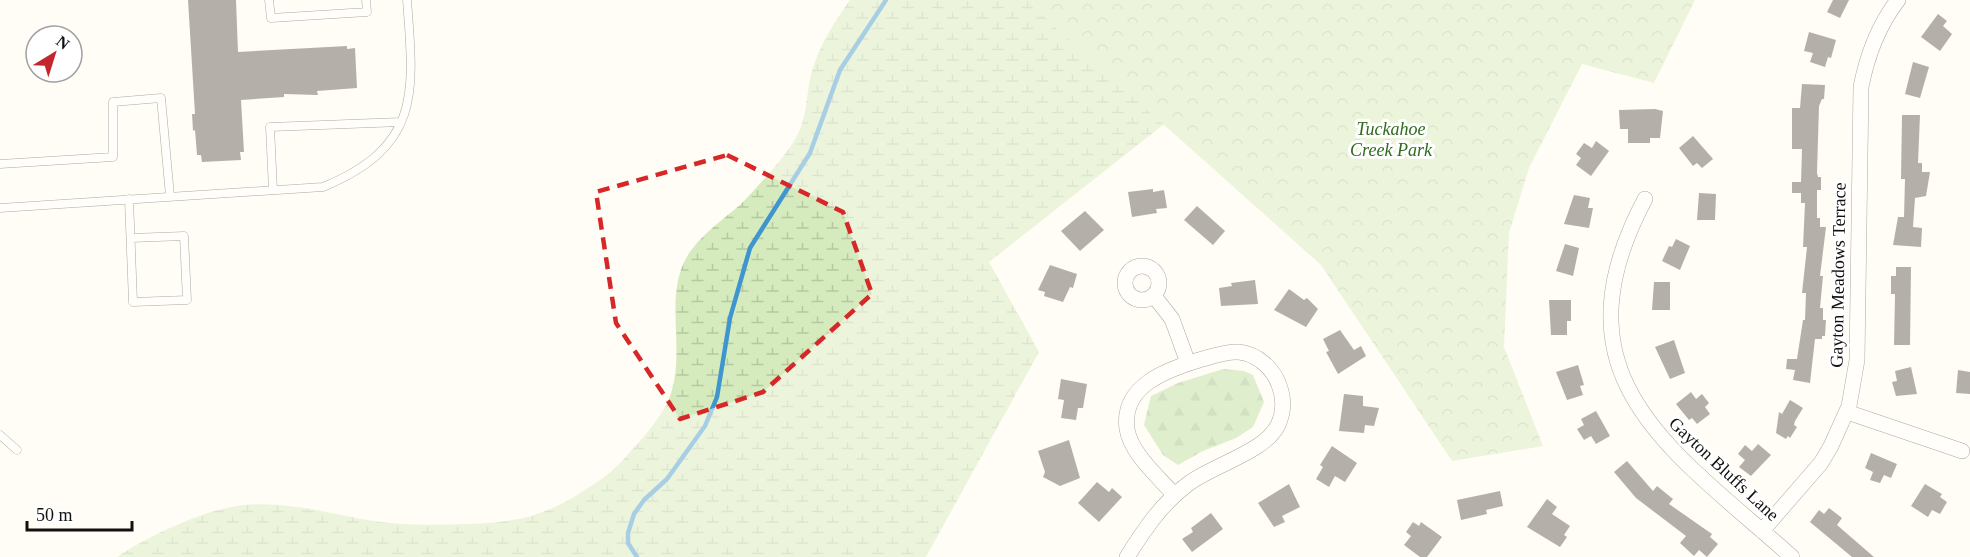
<svg xmlns="http://www.w3.org/2000/svg" width="1970" height="557" font-family="Georgia,serif">
<defs>
<pattern id="forest-firs" width="22" height="20" patternUnits="userSpaceOnUse" patternTransform="scale(1.5)"><rect width="22" height="20" fill="#b9dc9c"/><path d="M5 1l3.5 6h-7zM16 11l3.5 6h-7z" fill="#9ebc85"/></pattern>
<pattern id="wetland-marsh" width="20" height="14" patternUnits="userSpaceOnUse" patternTransform="scale(1.5)"><rect width="20" height="14" fill="#d5ebbd"/><path d="M1 5h8M5 5V1M11 12h8M15 12V8" fill="none" stroke="#b6c8a1"/></pattern>
<pattern id="park-crowns" width="20" height="18" patternUnits="userSpaceOnUse" patternTransform="scale(1.5)"><rect width="20" height="18" fill="#d5ebbd"/><path d="M2 6a3 3 0 1 1 6 0M12 15a3 3 0 1 1 6 0" fill="none" stroke="#b6c8a1"/></pattern>
</defs>
<rect width="100%" height="100%" fill="#fffdf5"/>
<!-- forest -->
<path fill="url(#forest-firs)" d="M1223,369l21,2 9,4 11,27 -11,25 -17,11 -33,13 -25,14 -15,-10 -19,-30 7,-29 27,-13z"/>
<!-- wetland -->
<path fill="url(#wetland-marsh)" d="M850,0h679l-366,125 -174,137 50,90 -113,205h-809c31,-21 90,-49 128,-52 42,-4 82,8 122,15 34,6 68,5 102,4 48,-2 75,-7 116,-34 14,-9 27,-18 38,-30 17,-19 43,-46 49,-70 12,-42 -6,-89 12,-128 13,-26 40,-42 60,-61 17,-18 43,-46 54,-67 10,-20 8,-43 14,-63 7,-25 23,-50 38,-71z"/>
<!-- park -->
<path fill="url(#park-crowns)" d="M1038,0h657l-41,83 -72,-19 -53,104 -20,65 -5,114 39,99 -91,15 -131,-196 -291,-260z"/>
<g fill="none" stroke-linecap="round" stroke-linejoin="round">
<!-- stream -->
<path stroke="#3f96cf" stroke-width="4.5" d="M637,557l-9,-14v-10l6,-19 10,-14 23,-21 38,-53 12,-29 13,-79 20,-70 60,-95 30,-83 46,-70"/>
</g>
<!-- building -->
<path fill="#5a524d" d="M188,0h48l2,52 109,-6v3l8,-1 2,40 -40,3 1,4 -34,-1v3l-43,3 3,52h-4l1,8 -39,2 -1,-7h-4l-2,-25 -2,1 -1,-17h3z
M1833,0h16l-9,18 -13,-6z
M1938,14l9,7 -4,5 9,8 -12,17 -19,-14z
M1809,32l27,8 -5,18 -3,-1 -3,10 -15,-5 3,-9 -9,-2z
M1913,62l16,5 -9,31 -15,-4z
M1802,84l23,1 -1,14h-2l-3,7 -2,67 1,4h3v13h-4v28h3v9h6l-6,49h3l-3,32h3v12h3l-1,16h-3v3h-7l-5,44 -17,-3 2,-10 -9,-1 1,-10h10l6,-39h2l1,-27h-4l5,-46h-4l2,-44h-4v-10h-9v-11h9l1,-33h-10v-41h8z
M1655,109l8,2 -3,27h-10v5h-22v-14h-8l-1,-19z
M1902,115h18l-2,48h4v9h8l-4,24 -11,2 -2,29 9,1 -1,19 -28,-2 5,-28h6l1,-38h-4z
M1693,136l20,23 -11,9 -5,-5 -4,3 -14,-18z
M1596,141l13,10 -18,25 -15,-11 5,-7 -5,-4 8,-11 8,5z
M1153,189v3l11,-2 3,18 -11,1 1,4 -25,4 -4,-25z
M1699,193l17,1 -1,26h-18z
M1574,195l16,3 -2,10h5l-4,20 -25,-4z
M1197,206l28,25 -12,14 -29,-25z
M1085,211l19,19 -24,21 -19,-20z
M1676,239l14,7 -10,24 -18,-9 7,-15 3,1z
M1565,244l14,4 -6,28 -17,-5z
M1050,265l27,9 -4,14 -3,-1 -7,15 -19,-6 1,-4 -7,-2z
M1896,267h15l-1,78h-16l1,-51h-4v-18h5z
M1255,280l3,24 -37,2 -2,-18 13,-2 -1,-3z
M1654,282h16v28h-18z
M1289,289l15,11 3,-2 11,11 -12,18 -32,-17z
M1549,300h22v21h-4v14h-16z
M1340,330l14,20 7,-4 5,10 -28,18 -12,-22 3,-1 -6,-12z
M1674,340l11,33 -15,6 -15,-32z
M1578,365l6,20 -4,1 3,9 -16,5 -11,-28z
M1911,367l6,27 -21,2 -4,-14 5,-1 -2,-10z
M1958,370l12,2v22l-14,-1z
M1061,379l26,5 -4,24h-5l-2,12 -15,-2 3,-18 -6,-1z
M1691,392l5,7 6,-5 7,9 -4,4 5,7 -13,10 -5,-6 -3,2 -13,-16z
M1344,394l19,2v10l16,2 -5,18 -9,-1 -1,8 -25,-2z
M1790,400l13,8 -8,13 -1,4 3,2 -7,11 -2,-2 -2,3 -10,-6 3,-21 3,2z
M1596,411l14,25 -14,8 -5,-8 -7,4 -7,-11 7,-4 -3,-6z
M1069,440l11,38 -20,8 -17,-9 2,-5 -7,-21z
M1758,444l13,11 -20,21 -12,-9 6,-7 -7,-6 7,-9 7,6z
M1332,446l25,17 -12,19 -10,-6 -6,11 -13,-8 7,-12 -3,-2z
M1871,453l26,11 -6,14 -7,-3 -4,8 -10,-3 3,-8 -8,-4z
M1627,461l26,30 4,-5 16,13 -4,5 43,30 -2,3 8,7 -11,13 -8,-7 -5,6 -14,-13 6,-7 -50,-38 -22,-26z
M1097,482l12,10 3,-4 10,9 -23,25 -21,-19z
M1289,484l11,23 -18,9 3,6 -11,5 -16,-24z
M1925,484l17,10 -2,3 7,5 -7,12 -8,-4 -4,7 -17,-11z
M1500,491l3,15 -17,4 1,4 -26,6 -4,-20z
M1547,499l10,8 -5,7 18,12 -6,9 3,2 -7,10 -33,-20z
M1829,508l13,10 -5,7 37,32h-22l-42,-35 9,-12 5,4z
M1211,513l12,16 -31,23 -10,-13 11,-7 -2,-4z
M1413,522l6,4 2,-4 21,15 -15,20h-7l-16,-12 7,-9 -5,-4z"/>
<g fill="none" stroke-linecap="round" stroke-linejoin="round">
<!-- lane casing -->
<g stroke="#444" stroke-width="9">
<path id="lane" d="M269,0l2,18 96,-6 -1,-12
M0,164l113,-7v-55l48,-4 9,98
M273,190l-3,-63 131,-5
M129,199l4,103 54,-2 -3,-64 -53,2
M0,208l323,-21c99,-41 91,-95 84,-187
M0,435l17,15"/>
</g>
<!-- street casing -->
<g stroke="#444" stroke-width="16">
<path id="street" d="M1645,199c-95,179 26,250 147,358
M1125 283a17 17 0 1 1 34 0a17 17 0 1 1-34 0Z
M1154,296l18,23 16,44
M1847,412l115,39
M1762,531l59,-68 10,-17 18,-40 8,-46 4,-273c6,-31 17,-61 37,-87
M1127,557c17,-27 35,-54 61,-73 25,-19 77,-32 90,-59 6,-13 6,-27 1,-40 -6,-17 -22,-31 -40,-33 -14,-1 -28,5 -40,8 -33,10 -78,26 -72,69 4,25 32,48 47,66"/>
</g>
<!-- lane -->
<use href="#lane" stroke="#fff" stroke-width="8"/>
<!-- street -->
<use href="#street" stroke="#fff" stroke-width="15"/>
</g>
<!-- marked area -->
<path d="M0 0H1970V557H0ZM727,155l116,57 29,82 -109,98 -83,27 -64,-96 -20,-131z" fill="#fffdf5" fill-opacity=".55" fill-rule="evenodd"/>
<path fill="none" stroke="#d62828" stroke-width="4.5" stroke-dasharray="12 8" stroke-linejoin="round" d="M727,155l116,57 29,82 -109,98 -83,27 -64,-96 -20,-131z"/>
<g text-anchor="middle" stroke-width="6" stroke-linejoin="round" paint-order="stroke">
<!-- park labels -->
<g font-size="18" font-style="italic" fill="#2f6b1f" stroke="#fff">
<text x="1391" y="135">Tuckahoe<tspan x="1391" dy="21">Creek Park</tspan></text>
</g>
<!-- street labels -->
<g font-size="18" fill="#111" stroke="#fff">
<text transform="translate(1838 275) rotate(-89)" y="6">Gayton Meadows Terrace</text>
<text transform="translate(1724 469) rotate(43)" y="6">Gayton Bluffs Lane</text>
</g>
</g>
<!-- north arrow -->
<g transform="translate(54 54) rotate(38)"><circle r="28" fill="#ffffff" stroke="#a0a0a0" stroke-width="1.5"/>
<path d="M0-4.5L10 22L0 15L-10 22Z" fill="#c4262e"/>
<text y="-9" font-size="16" font-weight="bold" text-anchor="middle" fill="#111111">N</text>
</g>
<!-- scale -->
<path d="M27 521v9h105v-9" fill="none" stroke="#111111" stroke-width="3"/>
<text x="36" y="521" font-size="18" fill="#111111" stroke="#ffffff" stroke-width="4.5" paint-order="stroke">50 m</text>
</svg>
